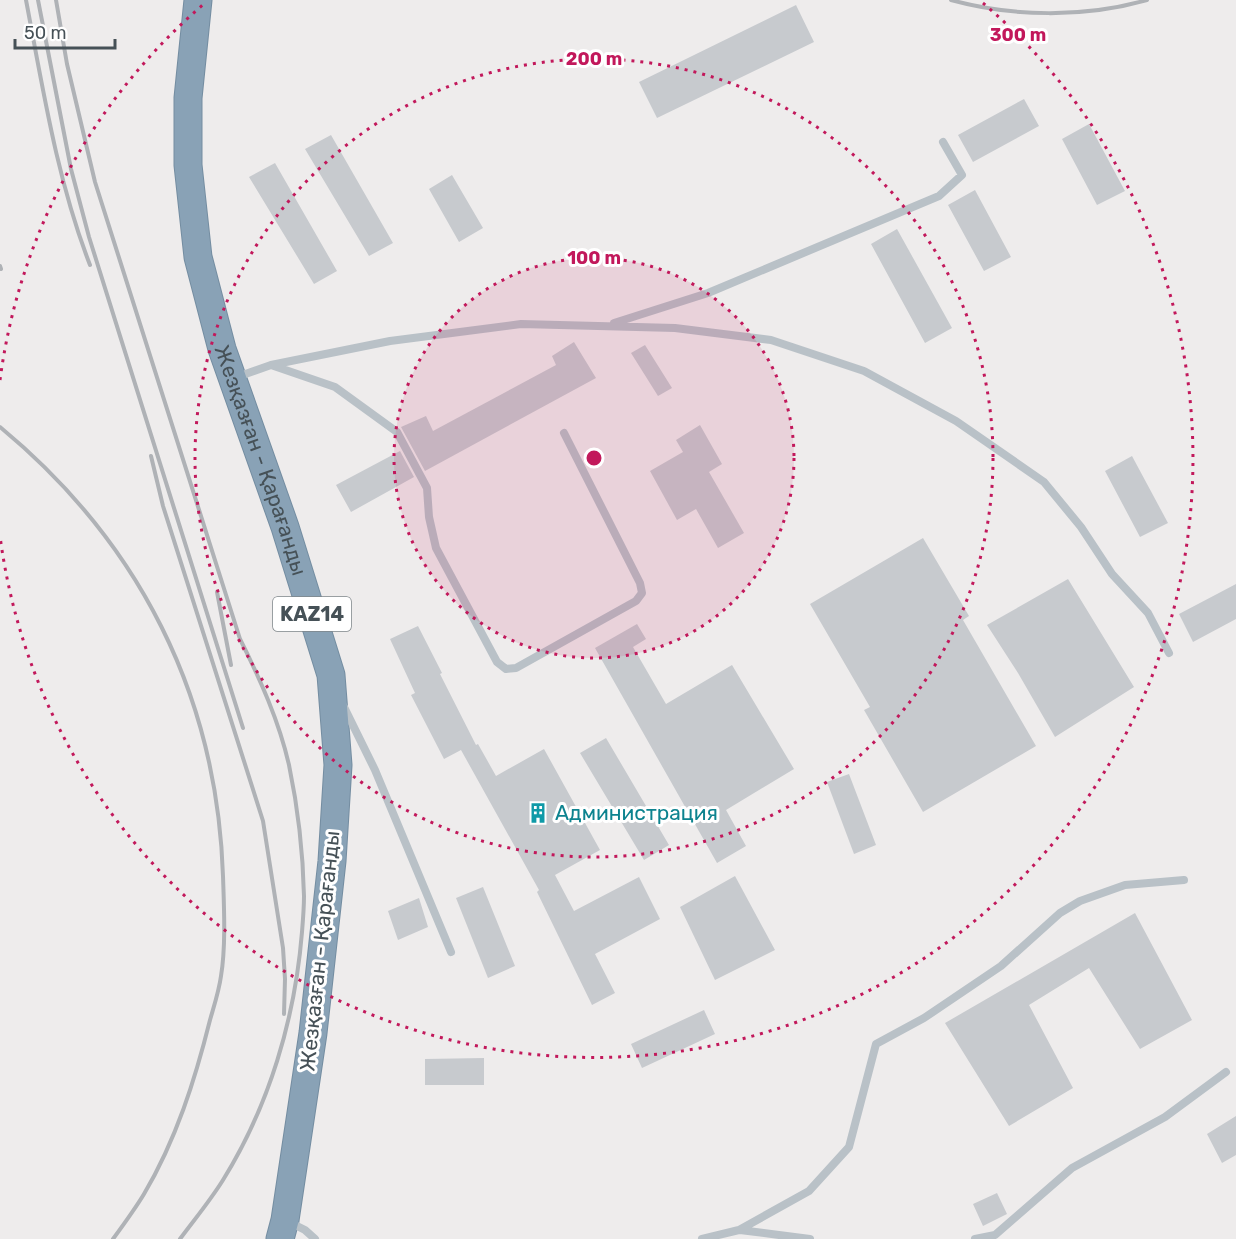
<svg xmlns="http://www.w3.org/2000/svg" width="1236" height="1239" font-family="Rubik,sans-serif">
<rect width="100%" height="100%" fill="#eeecec"/>
<!-- building -->
<path fill="#c7cace" d="M796,5l18,37 -157,76 -18,-36z
M1024,99l15,27 -66,36 -15,-27z
M1089,124l36,67 -28,14 -35,-66z
M331,135l62,108 -24,13 -64,-107z
M275,163l62,108 -23,13 -65,-107z
M452,175l31,53 -24,14 -30,-53z
M975,190l36,67 -27,14 -36,-66z
M897,229l55,99 -27,15 -54,-99z
M574,342l22,36 -171,93 -24,-44 25,-11 7,15 123,-66 -4,-9z
M645,345l27,43 -14,8 -27,-43z
M700,425l22,39 -13,8 35,61 -26,15 -22,-39 -19,11 -27,-49 33,-19 -7,-12z
M400,451l14,26 -63,35 -15,-27z
M1132,456l36,67 -28,14 -35,-66z
M923,538l46,78 -6,4 73,126 -113,66 -59,-102 6,-3 -60,-103z
M1068,579l66,108 -79,50 -37,-64 -31,-48z
M1236,584v35l-43,23 -14,-28z
M637,624l9,15 -13,8 33,57 66,-39 62,104 -68,41 20,36 -29,17 -122,-215z
M418,626l24,47 -2,1 36,71 2,-1 18,32 48,-27 56,101 -45,25 19,36 65,-34 21,42 -65,35 20,39 -23,12 -55,-113 2,-2 -78,-140 -17,9 -33,-64 4,-2 -25,-54z
M606,738l63,107 -25,15 -64,-107z
M849,774l27,71 -22,9 -27,-72z
M735,876l40,74 -60,30 -35,-73z
M483,887l32,79 -27,12 -32,-80z
M419,898l9,29 -30,13 -10,-29z
M1135,913l57,107 -52,29 -51,-81 -60,37 44,83 -64,38 -64,-103z
M704,1010l11,24 -73,34 -11,-24z
M484,1058v27h-59v-26z
M1236,1116v39l-14,8 -15,-29z
M997,1193l10,21 -24,12 -10,-22z"/>
<g fill="none" stroke-linecap="round" stroke-linejoin="round">
<!-- highway casing -->
<g stroke="#748da1" stroke-width="29">
<g id="highway">
<path id="s1" d="M198,0l-10,98v67l10,92 24,92 63,178 46,148 7,90 -6,96 -19,172 -28,187 -5,19"/>
</g>
</g>
<!-- lane -->
<path stroke="#b9c1c7" stroke-width="8" d="M614,323l94,-30 231,-97 23,-21 -19,-33
M271,365l119,-24 131,-17 154,4 96,12 93,31 92,50 88,61 37,45 31,47 36,39 21,40
M237,377l34,-12 64,22 62,45 30,56 2,29 7,31 61,114 9,7 10,-1 120,-67 6,-8 -2,-10 -76,-150
M344,707l31,63 76,182
M289,1222l16,8 10,9
M740,1230l70,9
M702,1239l37,-9 70,-39 40,-44 27,-103 48,-26 77,-52 59,-53 20,-12 45,-16 59,-5
M975,1239l20,-4 77,-67 93,-51 61,-45"/>
<!-- highway -->
<use href="#highway" stroke="#89a2b6" stroke-width="27"/>
<!-- rail -->
<path stroke="#afb2b6" stroke-width="4" d="M26,0c17,89 31,180 64,265
M38,0l33,169 18,68 154,491
M56,0l11,64 28,118 145,457c20,40 39,82 49,126 9,43 14,87 15,131 0,12 -1,24 -2,36 -7,87 -33,174 -79,248 -13,21 -29,40 -43,59
M951,0c62,17 133,18 196,0
M0,266l1,3
M0,427c139,115 217,268 223,449 1,31 3,70 -2,100 -2,15 -7,30 -11,44 -15,60 -34,120 -66,174 -9,15 -20,30 -31,45
M151,456l12,50 100,315 20,127 2,31 -1,35
M217,592l14,73"/>
</g>
<!-- distance rings -->
<circle cx="594" cy="458" r="200" fill="#c2185b" fill-opacity=".12"/>
<g fill="none" stroke="#c2185b" stroke-width="3" stroke-dasharray="3 6">
<circle cx="594" cy="458" r="200"/>
<circle cx="594" cy="458" r="399"/>
<path d="M0 380A599 599 0 0 1 205 3M983 3A599 599 0 1 1 0 536"/>
</g>
<!-- icons -->
<defs>
<g id="building-bare" transform="scale(1.62)"><path d="M-4-6H4V6H1V3H-1V6H-4ZM-2.5-4.3h1.7v1.8h-1.7ZM.8-4.3h1.7v1.8H.8ZM-2.5-1h1.7V.8h-1.7ZM.8-1h1.7V.8H.8Z" fill="#0f9aa8" stroke="#fff" stroke-width="2.5" paint-order="stroke"/></g>
</defs>
<g fill-rule="evenodd">
<use href="#building-bare" x="538" y="813"/>
</g>
<g text-anchor="middle" stroke-width="6" stroke-linejoin="round" paint-order="stroke">
<!-- shield labels -->
<rect fill="#fff" stroke="#7e8589" stroke-width="1.5" x="273" y="597" width="78" height="34" rx="4.5"/>
<g font-size="20" font-weight="bold" fill="#465157">
<text x="312" y="621">KAZ14</text>
</g>
<!-- street labels -->
<g font-size="21" fill="#465157" stroke="#fff">
<text dy="7" stroke="none"><textPath href="#s1" startOffset="471">Жезқазған - Қарағанды</textPath></text>
<text transform="translate(320 951) rotate(-84)" y="7">Жезқазған - Қарағанды</text>
</g>
<!-- culture labels -->
<g font-size="21" fill="#0d838f" stroke="#fff" text-anchor="start">
<text x="555" y="820">Администрация</text>
</g>
</g>
<circle cx="594" cy="458" r="9" fill="#c2185b" stroke="#fff" stroke-width="3"/>
<g font-size="18" text-anchor="middle" font-weight="bold" fill="#c2185b" stroke="#fff" stroke-width="6" stroke-linejoin="round" paint-order="stroke">
<text x="1018" y="41">300 m</text>
<text x="594" y="65">200 m</text>
<text x="594" y="264">100 m</text>
</g>
<!-- scale -->
<path d="M15 39v9h100v-9" fill="none" stroke="#465157" stroke-width="3"/>
<text x="24" y="39" font-size="18" fill="#465157" stroke="#ffffff" stroke-width="4.5" paint-order="stroke">50 m</text>
</svg>
